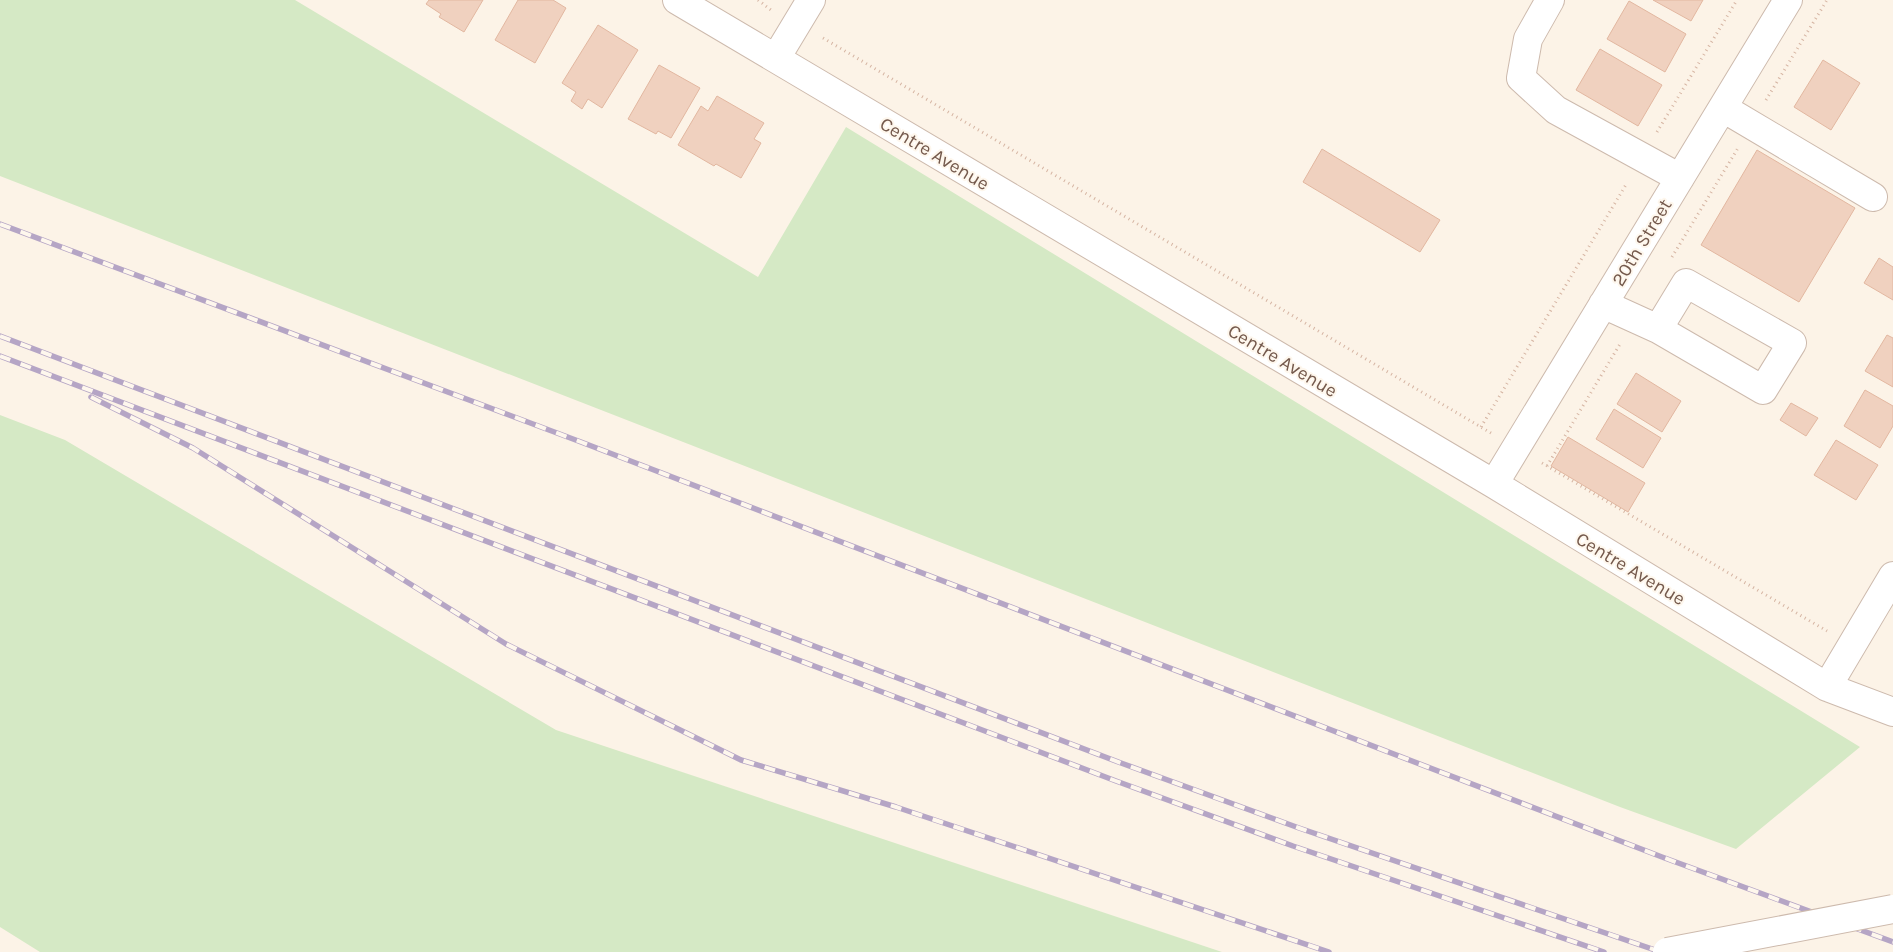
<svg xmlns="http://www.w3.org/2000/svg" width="1893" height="952" font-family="Karla,sans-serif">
<rect width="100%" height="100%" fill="#fcf3e7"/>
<!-- green -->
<path fill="#d5e9c5" d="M0,0h295l463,277 88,-150 1014,620 -124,102 -116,-42 -1620,-631z
M0,415l65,25 491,290 666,222h-1182l-40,-25z"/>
<!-- building -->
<path fill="#f0d1bf" stroke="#e2b7a0" d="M429,0h54l-19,32 -25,-15 2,-3 -15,-10z
M518,0h35l13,8 -31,55 -40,-23z
M1653,0h50l-12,21z
M1629,1l57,33 -21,38 -58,-33z
M598,25l40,25 -36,58 -14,-9 -6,10 -11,-8 5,-9 -14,-9z
M1600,49l62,36 -24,41 -62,-36z
M1823,60l37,23 -29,47 -37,-23z
M659,65l41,23 -29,50 -13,-7 -2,3 -28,-15z
M717,96l47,27 -10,16 7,4 -20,35 -25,-14 -2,2 -36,-21 23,-39 7,5z
M1322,149l118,71 -20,32 -117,-70z
M1757,150l98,58 -56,94 -98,-57z
M1879,258l14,9v33l-29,-17z
M1887,335l6,3v49l-28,-16z
M1636,373l45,28 -19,31 -45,-28z
M1865,390l28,16v20l-13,22 -36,-22z
M1791,403l27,15 -12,18 -26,-16z
M1614,409l47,29 -18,30 -47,-29z
M1568,437l77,46 -17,29 -77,-46z
M1836,440l42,25 -22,35 -42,-25z"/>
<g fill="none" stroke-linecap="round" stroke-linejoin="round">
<!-- minor casing -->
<g stroke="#cdbaad" stroke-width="30">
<path id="minor" d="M677,0l817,484 333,203 66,25
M1550,0l-22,39 -7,39 35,32 124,68
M776,58l35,-58
M1723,108l150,89
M1603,304l55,25 105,61 29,-47 -106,-60 -28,46
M1494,484l294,-484
M1827,687l66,-111"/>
</g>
<!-- path -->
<path stroke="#d5b4a2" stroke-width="3" stroke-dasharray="1 4" stroke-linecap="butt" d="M758,0l13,10
M823,38l668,395
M1766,100l61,-100
M1657,132l80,-132
M1672,257l66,-109
M1481,427l146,-244
M1542,463l285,168
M1547,466l73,-122"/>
<!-- minor -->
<use href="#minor" stroke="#fff" stroke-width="28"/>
<!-- rail casing -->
<g stroke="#b5a5c5" stroke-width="5.5">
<path id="rail" d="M0,224l581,218 1081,415 231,85
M0,336l1121,427 178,65 362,124
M0,356l1116,425 177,65 311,106
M91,397l102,51 313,196 235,116 155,47 433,145"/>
</g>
<!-- rail -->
<use href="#rail" stroke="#fef7ed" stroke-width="4" stroke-dasharray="11" stroke-linecap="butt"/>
<!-- minor-bridge casing -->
<g stroke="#cdbaad" stroke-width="30" stroke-linecap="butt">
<path id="minor-bridge" d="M1667,952l226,-43"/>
</g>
<!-- minor-bridge -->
<use href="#minor-bridge" stroke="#fff" stroke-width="28"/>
</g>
<g text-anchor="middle" stroke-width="4" stroke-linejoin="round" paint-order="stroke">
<!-- street labels -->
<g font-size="19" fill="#74594c" stroke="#fef7ed">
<text transform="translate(935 153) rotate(31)" y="7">Centre Avenue</text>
<text transform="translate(1641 242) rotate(-59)" y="7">20th Street</text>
<text transform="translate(1283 360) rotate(31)" y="7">Centre Avenue</text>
<text transform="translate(1631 568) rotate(31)" y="7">Centre Avenue</text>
</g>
</g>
</svg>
